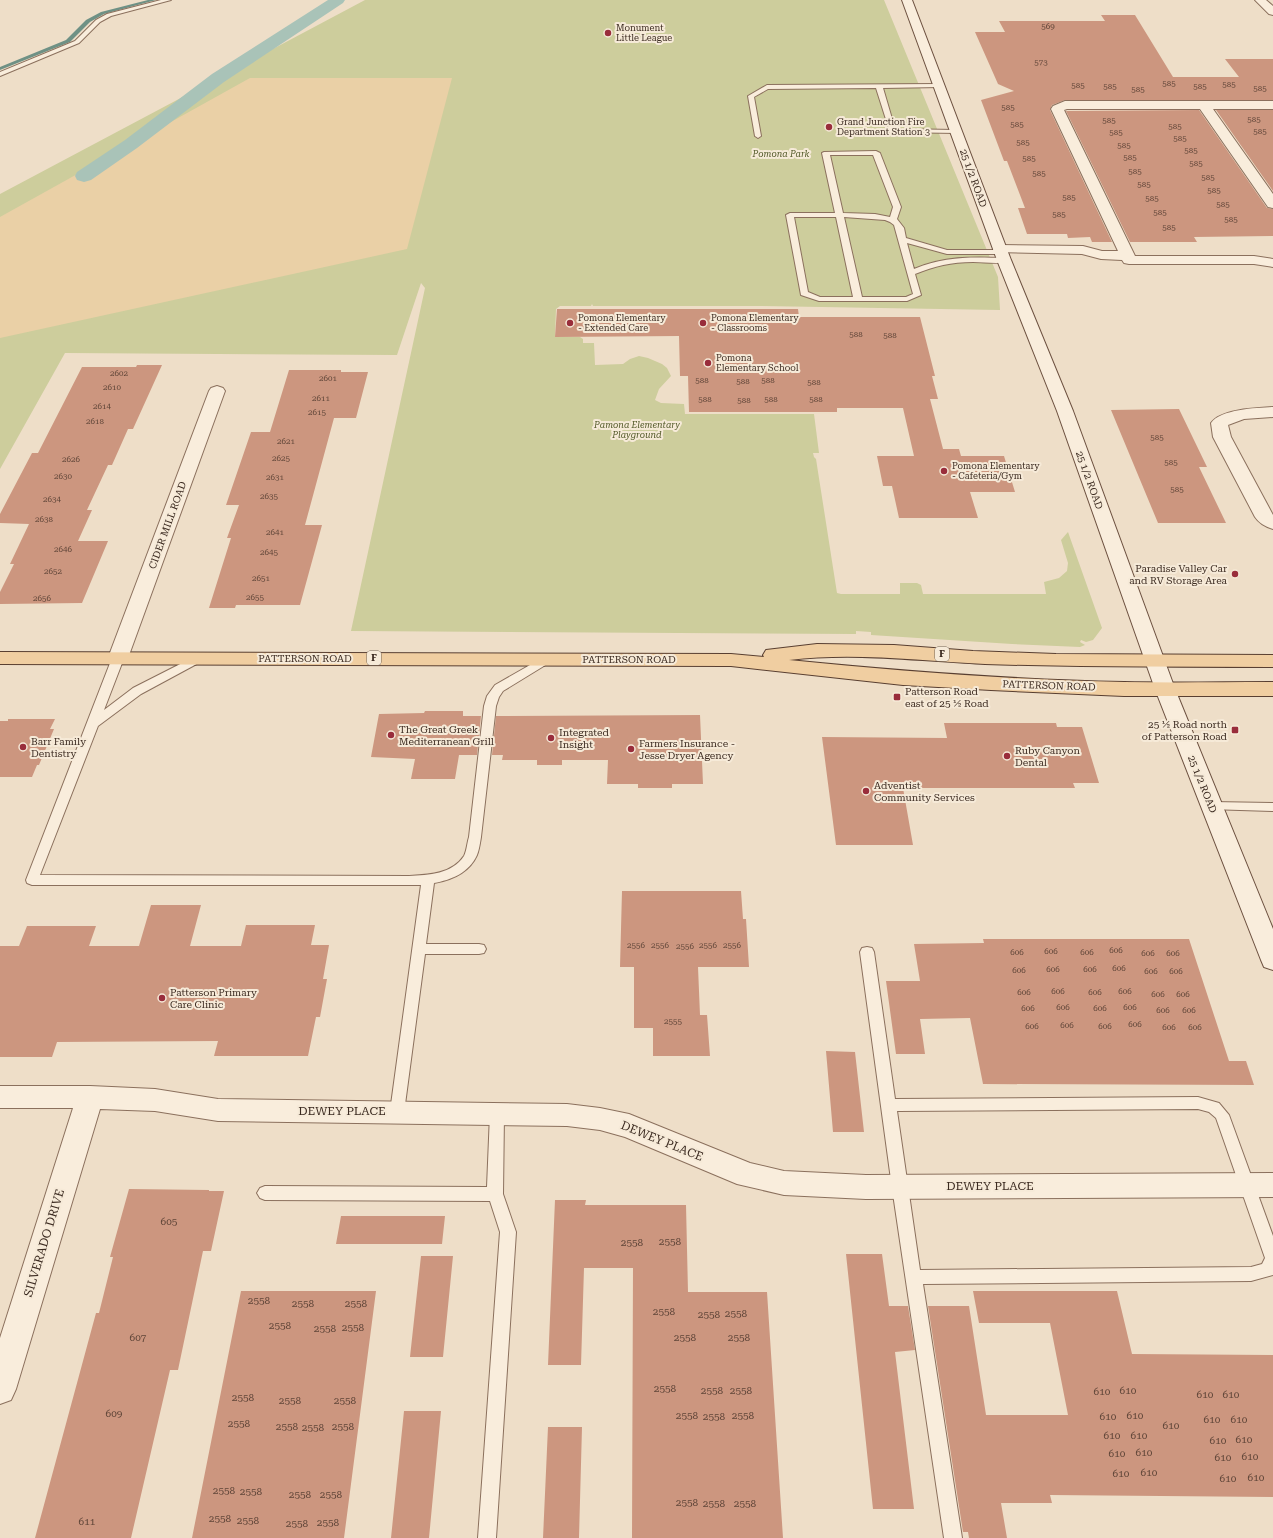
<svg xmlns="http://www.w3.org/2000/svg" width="1273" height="1538" font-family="'Roboto Serif',serif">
<rect width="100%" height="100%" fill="#eedec8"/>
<!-- green -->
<path fill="#cdcd9c" d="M365,0h519l114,277 2,33 -240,-4h-167l-1,-2 -1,2h-31l-4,3 -1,28h25l3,2v4h11l1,22 28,-1 7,-5 9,-3 9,2 14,6 5,4 4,8 -12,13 -4,11 6,3 23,1 1,10h129l5,39h-6l1,4 2,2 21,134 4,1h59v-11h17l4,2 2,9h123l-2,-12 15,-4 8,-7 1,-8 -7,-23 7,-8 34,96 -9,12 -7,2 -5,-2 -1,2 5,3 -5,2 -68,-3 -141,-9v-3l-15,-1v3l-505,-3 74,-343 -4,-5 -24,72 -332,-2 -65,116v-275z"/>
<!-- sand -->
<path fill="#ead0a6" d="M250,78h202l-45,171 -407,89v-121z"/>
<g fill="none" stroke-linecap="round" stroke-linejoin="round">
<!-- stream -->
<path fill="#6f9185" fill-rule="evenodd" d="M148,0h8l-52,14 -14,8 -20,20 -70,28v-3l66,-27 20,-20 15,-8z"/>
<!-- canal -->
<path fill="#a9c3b8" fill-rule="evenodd" d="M328,0h17l-2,3 -119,79 -87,66 -46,32 -7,2 -7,-2 -2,-4 2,-4 48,-32 87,-66z"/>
</g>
<!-- building -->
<path fill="#cc967f" d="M1101,15h34l38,62h66l-14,-18h48v41h-208l-13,5 -2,5 62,132h-20l-2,-5 -22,1 -1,-4h-40l-9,-26h7l-18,-47h-3l-23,-61 33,-9 -16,-7 -23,-52h30l-6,-11h106z
M1199,110l68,98 6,1v27l-79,1 3,5h-67l-64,-131z
M1216,110h57v81z
M557,309h241l1,8h121l15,59h-3l6,23h-8l13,50h16l2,7h43l11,36h-45l8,26h-79l-7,-32h-9l-6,-30h37l-11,-48h-66v4h-148l-1,-36h-8l-1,-40 -124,1z
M137,365h25l-29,64h-5l-16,36h-4l-21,45h5l-14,31h30l-26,62 -82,1v-12l14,-28h-4l19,-40 -29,-1v-9l32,-61h6l44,-86h54z
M289,370h52v2h27l-12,46h-22l-29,107h17l-22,80h-64l-1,3h-26l22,-70h-4l12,-33h-13l25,-73h19z
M1179,409l28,58h-8l27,56h-68l-47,-113z
M425,711h38v5h18l-4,39h-18l-4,24h-44l4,-20 -44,-2 8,-43 45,-1z
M700,715l3,69h-31v4h-34v-4h-31l1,-24h-46v5h-25v-5h-35l1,-5h-11l4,-39z
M8,719h47l-5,10h4l-15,36h-2l-5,12h-32v-56h8z
M944,723h112l1,4h25l17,56h-26l2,5h-172l10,57h-77l-14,-108 125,1z
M622,891h119l2,28h3l3,48h-51l2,48h7l3,41h-57v-28h-19v-61h-14z
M151,905h50l-11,41h51l5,-21h69l-4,20h18l-6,34h4l-7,38h-4l-8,39h-94l4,-15 -161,1 -5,15h-52v-111h19l8,-20h69l-7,20h50z
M983,939h206l40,122h17l8,24 -271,-1 -13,-66 -50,1 5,35h-29l-10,-73h34l-6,-37 70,-1z
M826,1051l29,1 9,80h-31z
M129,1189l80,1v1h15l-13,60h-8l-25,119h-8l-39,168h-96l61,-225h3l14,-56h-3z
M555,1200h31l-1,5h101l2,87h79l16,246h-151l1,-270h-49l-3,97h-33z
M341,1216h104l-3,28h-106z
M846,1254h36l7,52h19l7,44 -20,2 19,157h-41z
M421,1256h32l-10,101h-33z
M241,1291h135l-32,247h-152z
M973,1291h144l15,63 141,1v142l-223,-2 2,8h-51l6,35h-38l-1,-6h-5l-35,-226h41l17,109h82l-18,-92h-71z
M404,1411h37l-12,127h-38z
M548,1427h34l-3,111h-36z"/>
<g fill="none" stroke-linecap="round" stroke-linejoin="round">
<!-- lane casing -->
<g stroke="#8b705d" stroke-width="2">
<path id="lane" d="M161,0h10l-60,16 -11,6 -21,21 -79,33v-4l75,-31 21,-21 11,-6z
M939,84l3,2 -1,1 -58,1 12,41 61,1 3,2 -1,1 -68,-1 -14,-44 -108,1 -14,8 7,39 -3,2 -3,-2 -7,-40 19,-11z
M876,151l4,2 21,54 -4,12 7,9 2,10 41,12h54l4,2 -4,2h-54l-40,-11 7,26c31,-13 57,-12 90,-11h3v4c-11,2 -23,0 -34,0 -22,0 -38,4 -58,12l6,21 -14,6h-88l-18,-6 -15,-80 4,-2h45l-13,-60 2,-1zM830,155h43l20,52 -3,10 -15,-3 -32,-1zM794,217h42l17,80h-33l-12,-5zM844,217l41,3 5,2 4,3 19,69 -7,3h-44z
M118,654l4,2 2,2 -20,52 29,-22 63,-32h8l2,2 -2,2 -63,34 -43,32 -58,149 369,1c20,-1 43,-2 55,-20 3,-6 3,-13 5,-19l15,-131 3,-10 8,-11 49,-28h8l2,2 -2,2 -49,30 -4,6 -3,9 -15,131c-1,6 -2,13 -4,18 -8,18 -26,25 -43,28l-8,61h53l5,1 2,4 -2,4 -5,1h-54l-21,158 -2,4 -5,2 -5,-2 -2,-4 31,-227h-389l-5,-2 -1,-3 86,-222 2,-2z
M1212,802l61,1v8l-65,-2 -2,-3 2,-3z
M867,947l5,1 2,4 21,147 303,-2 21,6 10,12 44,121v39l-22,6 -328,3 39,254h-18l-52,-351 -32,-235 2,-4zM1198,1109l11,3 7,6 49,140 -3,6 -11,3 -331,3 -23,-159z
M497,1108l5,2 2,4 -1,80 13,38 -20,306h-18l22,-306 -10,-31 -225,-1 -5,-2 -3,-5 3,-5 5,-2 222,1 3,-73 2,-4z"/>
</g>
<!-- street casing -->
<g stroke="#8b705d" stroke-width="2">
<path id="street" d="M1255,0h11l7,6v9l-4,-1z
M1065,101h208v8h-60l60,85v14l-5,-1 -68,-98h-133l-3,1 71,146h119l19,3v8l-19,-3h-125l-5,-1 -2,-3 -21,-1 -19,-5 -87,-2 -2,-3 2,-3 5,-1 83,1 19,5h16l-67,-142 2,-3z
M217,386l6,2 2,3 -97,267 -3,5 -7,1 -7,-1 -3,-5 101,-267 2,-3z
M1273,407v10l-29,2 -16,6 3,12 42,78v14c-7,-2 -14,-6 -18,-12l-42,-80 -2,-14c10,-14 46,-15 62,-16z
M0,1086h90l65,3 63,10 349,5 33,4 29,6 121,49 34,8 82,4 407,-2v24l-407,2 -82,-4 -47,-11 -112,-47 -25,-7 -33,-4 -349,-5 -63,-10 -55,-2 -84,280 -5,11 -11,4v-66l73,-230h-73z"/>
</g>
<!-- secondary casing -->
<g stroke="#6d5140" stroke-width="2">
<path id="secondary" d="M902,0h10l99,260 62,151 102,278 98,240v41l-9,-3 -3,-7 -106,-271 -98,-278 -60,-151z"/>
</g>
<!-- primary casing -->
<g stroke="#593f31" stroke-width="2">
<path id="primary" d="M817,644l77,1 79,6 83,3 217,1v12c-96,0 -192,0 -288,-3 -65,-3 -130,-12 -196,-4 111,11 223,20 335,22 50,1 100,0 149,0v14h-149l-133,-6 -88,-5 -172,-19 -731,-2v-12l731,2 33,3 -1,-2 3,-5z"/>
</g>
<!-- lane -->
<use href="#lane" fill="#f9eddc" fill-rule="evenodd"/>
<!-- street -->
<use href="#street" fill="#f9eddc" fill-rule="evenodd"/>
<!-- secondary -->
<use href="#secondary" fill="#f9eddc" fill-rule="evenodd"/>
<!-- primary -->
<use href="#primary" fill="#f0cea1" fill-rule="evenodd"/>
</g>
<!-- markers -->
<g fill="#992d3b" stroke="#f6ead8" stroke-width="1.5">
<circle cx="608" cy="33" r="4"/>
<circle cx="829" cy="127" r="4"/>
<circle cx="570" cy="323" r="4"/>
<circle cx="703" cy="323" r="4"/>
<circle cx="708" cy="363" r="4"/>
<circle cx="944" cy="471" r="4"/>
<circle cx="1235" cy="574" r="4"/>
<rect x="893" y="693" width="8" height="8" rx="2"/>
<rect x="1231" y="726" width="8" height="8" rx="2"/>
<circle cx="391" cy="735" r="4"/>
<circle cx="551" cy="738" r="4"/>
<circle cx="23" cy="747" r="4"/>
<circle cx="631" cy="749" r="4"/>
<circle cx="1007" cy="756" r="4"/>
<circle cx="866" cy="791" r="4"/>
<circle cx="162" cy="998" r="4"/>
</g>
<g text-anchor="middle" stroke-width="4" stroke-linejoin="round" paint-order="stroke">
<!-- number labels -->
<g font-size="8" fill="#5f4538">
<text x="1048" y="29">569</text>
<text x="1041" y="65">573</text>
<text x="1169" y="86">585</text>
<text x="1229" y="87">585</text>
<text x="1078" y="88">585</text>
<text x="1110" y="89">585</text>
<text x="1200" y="89">585</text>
<text x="1260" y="91">585</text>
<text x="1138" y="92">585</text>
<text x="1008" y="110">585</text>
<text x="1254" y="122">585</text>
<text x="1109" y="123">585</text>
<text x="1017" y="127">585</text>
<text x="1175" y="129">585</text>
<text x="1260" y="134">585</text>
<text x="1116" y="135">585</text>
<text x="1180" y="141">585</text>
<text x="1023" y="145">585</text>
<text x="1124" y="148">585</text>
<text x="1191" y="153">585</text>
<text x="1130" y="160">585</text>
<text x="1029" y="161">585</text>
<text x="1196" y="166">585</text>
<text x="1135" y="174">585</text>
<text x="1039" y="176">585</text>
<text x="1208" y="180">585</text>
<text x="1144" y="187">585</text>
<text x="1214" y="193">585</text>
<text x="1069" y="200">585</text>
<text x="1152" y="201">585</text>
<text x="1223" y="207">585</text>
<text x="1160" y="215">585</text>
<text x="1059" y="217">585</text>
<text x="1231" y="222">585</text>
<text x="1169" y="230">585</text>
<text x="856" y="337">588</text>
<text x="890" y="338">588</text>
<text x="119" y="376">2602</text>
<text x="328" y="381">2601</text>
<text x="702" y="383">588</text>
<text x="768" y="383">588</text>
<text x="743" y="384">588</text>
<text x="814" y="385">588</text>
<text x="112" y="390">2610</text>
<text x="321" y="401">2611</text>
<text x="705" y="402">588</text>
<text x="771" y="402">588</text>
<text x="816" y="402">588</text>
<text x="744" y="403">588</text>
<text x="102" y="409">2614</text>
<text x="317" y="415">2615</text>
<text x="95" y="424">2618</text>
<text x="1157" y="440">585</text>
<text x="286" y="444">2621</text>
<text x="281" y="461">2625</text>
<text x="71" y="462">2626</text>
<text x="1171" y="465">585</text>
<text x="63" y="479">2630</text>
<text x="275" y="480">2631</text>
<text x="1177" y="492">585</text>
<text x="269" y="499">2635</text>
<text x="52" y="502">2634</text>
<text x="44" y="522">2638</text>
<text x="275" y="535">2641</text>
<text x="63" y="552">2646</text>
<text x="269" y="555">2645</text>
<text x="53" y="574">2652</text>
<text x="261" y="581">2651</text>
<text x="255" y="600">2655</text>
<text x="42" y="601">2656</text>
<text x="636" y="948">2556</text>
<text x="660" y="948">2556</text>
<text x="708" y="948">2556</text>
<text x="732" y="948">2556</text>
<text x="685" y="949">2556</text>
<text x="1116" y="953">606</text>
<text x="1051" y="954">606</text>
<text x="1017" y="955">606</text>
<text x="1087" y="955">606</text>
<text x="1148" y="956">606</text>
<text x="1173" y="956">606</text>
<text x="1119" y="971">606</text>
<text x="1053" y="972">606</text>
<text x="1090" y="972">606</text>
<text x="1019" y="973">606</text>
<text x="1151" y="974">606</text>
<text x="1176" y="974">606</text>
<text x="1058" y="994">606</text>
<text x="1125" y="994">606</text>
<text x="1024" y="995">606</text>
<text x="1095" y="995">606</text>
<text x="1158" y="997">606</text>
<text x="1183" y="997">606</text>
<text x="1063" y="1010">606</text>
<text x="1130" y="1010">606</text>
<text x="1028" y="1011">606</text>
<text x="1100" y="1011">606</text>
<text x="1163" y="1013">606</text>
<text x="1189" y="1013">606</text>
<text x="673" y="1024">2555</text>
<text x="1135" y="1027">606</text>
<text x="1067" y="1028">606</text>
<text x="1032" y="1029">606</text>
<text x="1105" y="1029">606</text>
<text x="1169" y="1030">606</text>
<text x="1195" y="1030">606</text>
</g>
<!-- far-poi labels -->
<g font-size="9" fill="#3b2a20" stroke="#f6ead8" text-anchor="start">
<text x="616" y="31">Monument<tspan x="616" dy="10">Little League</tspan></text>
<text x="837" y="125">Grand Junction Fire<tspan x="837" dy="10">Department Station 3</tspan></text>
<text x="578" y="321">Pomona Elementary<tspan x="578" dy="10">- Extended Care</tspan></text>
<text x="711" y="321">Pomona Elementary<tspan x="711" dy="10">- Classrooms</tspan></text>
<text x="716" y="361">Pomona<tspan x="716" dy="10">Elementary School</tspan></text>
<text x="952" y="469">Pomona Elementary<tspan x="952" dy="10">- Cafeteria/Gym</tspan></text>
</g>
<!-- far-park labels -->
<g font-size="9" font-style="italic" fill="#515827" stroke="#f6ead8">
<text x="781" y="157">Pomona Park</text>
<text x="637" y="428">Pamona Elementary<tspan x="637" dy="10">Playground</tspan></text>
</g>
<!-- shield labels -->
<g fill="#f6ead8" stroke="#736457" stroke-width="1">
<rect x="935" y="647" width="14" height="14" rx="3"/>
<rect x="367" y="651" width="14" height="14" rx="3"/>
</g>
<g font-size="9" font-weight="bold" fill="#3b2a20">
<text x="942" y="657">F</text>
<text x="374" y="661">F</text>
</g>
<!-- street labels -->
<g font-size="10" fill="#3b2a20" stroke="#f6ead8">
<text transform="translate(974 178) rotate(70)" y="4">25 1/2 ROAD</text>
<text transform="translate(1090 480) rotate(70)" y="4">25 1/2 ROAD</text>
<text transform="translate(167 525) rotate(-70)" y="4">CIDER MILL ROAD</text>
<text x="305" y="662">PATTERSON ROAD</text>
<text x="629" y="663">PATTERSON ROAD</text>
<text transform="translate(1049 685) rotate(2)" y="4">PATTERSON ROAD</text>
<text transform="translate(1203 784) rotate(68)" y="4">25 1/2 ROAD</text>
</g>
<!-- poi labels -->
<g font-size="10" fill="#3b2a20" stroke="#f6ead8" text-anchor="start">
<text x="1227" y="572" text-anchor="end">Paradise Valley Car<tspan x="1227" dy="12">and RV Storage Area</tspan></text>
<text x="905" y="695">Patterson Road<tspan x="905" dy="12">east of 25 ½ Road</tspan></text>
<text x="1227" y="728" text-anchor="end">25 ½ Road north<tspan x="1227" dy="12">of Patterson Road</tspan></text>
<text x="399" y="733">The Great Greek<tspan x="399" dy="12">Mediterranean Grill</tspan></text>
<text x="559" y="736">Integrated<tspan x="559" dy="12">Insight</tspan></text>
<text x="31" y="745">Barr Family<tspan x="31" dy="12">Dentistry</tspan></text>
<text x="639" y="747">Farmers Insurance -<tspan x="639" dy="12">Jesse Dryer Agency</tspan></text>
<text x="1015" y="754">Ruby Canyon<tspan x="1015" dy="12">Dental</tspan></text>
<text x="874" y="789">Adventist<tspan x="874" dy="12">Community Services</tspan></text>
<text x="170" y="996">Patterson Primary<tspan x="170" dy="12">Care Clinic</tspan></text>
</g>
<!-- near-number labels -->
<g font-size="10" fill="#5f4538">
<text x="169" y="1225">605</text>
<text x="670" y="1245">2558</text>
<text x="632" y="1246">2558</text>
<text x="259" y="1304">2558</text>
<text x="303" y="1307">2558</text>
<text x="356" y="1307">2558</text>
<text x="664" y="1315">2558</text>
<text x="736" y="1317">2558</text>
<text x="709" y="1318">2558</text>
<text x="280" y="1329">2558</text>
<text x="353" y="1331">2558</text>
<text x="325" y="1332">2558</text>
<text x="138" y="1341">607</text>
<text x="685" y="1341">2558</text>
<text x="739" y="1341">2558</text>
<text x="665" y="1392">2558</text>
<text x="712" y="1394">2558</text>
<text x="741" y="1394">2558</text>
<text x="1128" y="1394">610</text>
<text x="1102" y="1395">610</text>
<text x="1205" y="1398">610</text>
<text x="1231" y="1398">610</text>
<text x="243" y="1401">2558</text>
<text x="290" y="1404">2558</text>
<text x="345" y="1404">2558</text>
<text x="114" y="1417">609</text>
<text x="687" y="1419">2558</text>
<text x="743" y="1419">2558</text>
<text x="1135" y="1419">610</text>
<text x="714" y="1420">2558</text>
<text x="1108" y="1420">610</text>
<text x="1212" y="1423">610</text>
<text x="1239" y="1423">610</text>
<text x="239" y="1427">2558</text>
<text x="1171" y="1429">610</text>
<text x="287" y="1430">2558</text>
<text x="343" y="1430">2558</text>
<text x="313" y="1431">2558</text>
<text x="1112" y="1439">610</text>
<text x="1139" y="1439">610</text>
<text x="1244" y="1443">610</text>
<text x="1218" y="1444">610</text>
<text x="1144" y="1456">610</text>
<text x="1117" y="1457">610</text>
<text x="1250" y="1460">610</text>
<text x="1223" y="1461">610</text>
<text x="1149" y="1476">610</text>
<text x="1121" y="1477">610</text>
<text x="1256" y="1481">610</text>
<text x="1228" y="1482">610</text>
<text x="224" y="1494">2558</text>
<text x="251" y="1495">2558</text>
<text x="300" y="1498">2558</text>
<text x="331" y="1498">2558</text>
<text x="687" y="1506">2558</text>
<text x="714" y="1507">2558</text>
<text x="745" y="1507">2558</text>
<text x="220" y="1522">2558</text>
<text x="248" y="1524">2558</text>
<text x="87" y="1525">611</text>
<text x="328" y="1526">2558</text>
<text x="297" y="1527">2558</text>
</g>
<!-- near-street labels -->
<g font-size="12" fill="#3b2a20" stroke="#f6ead8">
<text x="342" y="1115">DEWEY PLACE</text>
<text transform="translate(662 1141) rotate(22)" y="4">DEWEY PLACE</text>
<text x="990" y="1190">DEWEY PLACE</text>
<text transform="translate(44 1243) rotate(-73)" y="4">SILVERADO DRIVE</text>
</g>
</g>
</svg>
